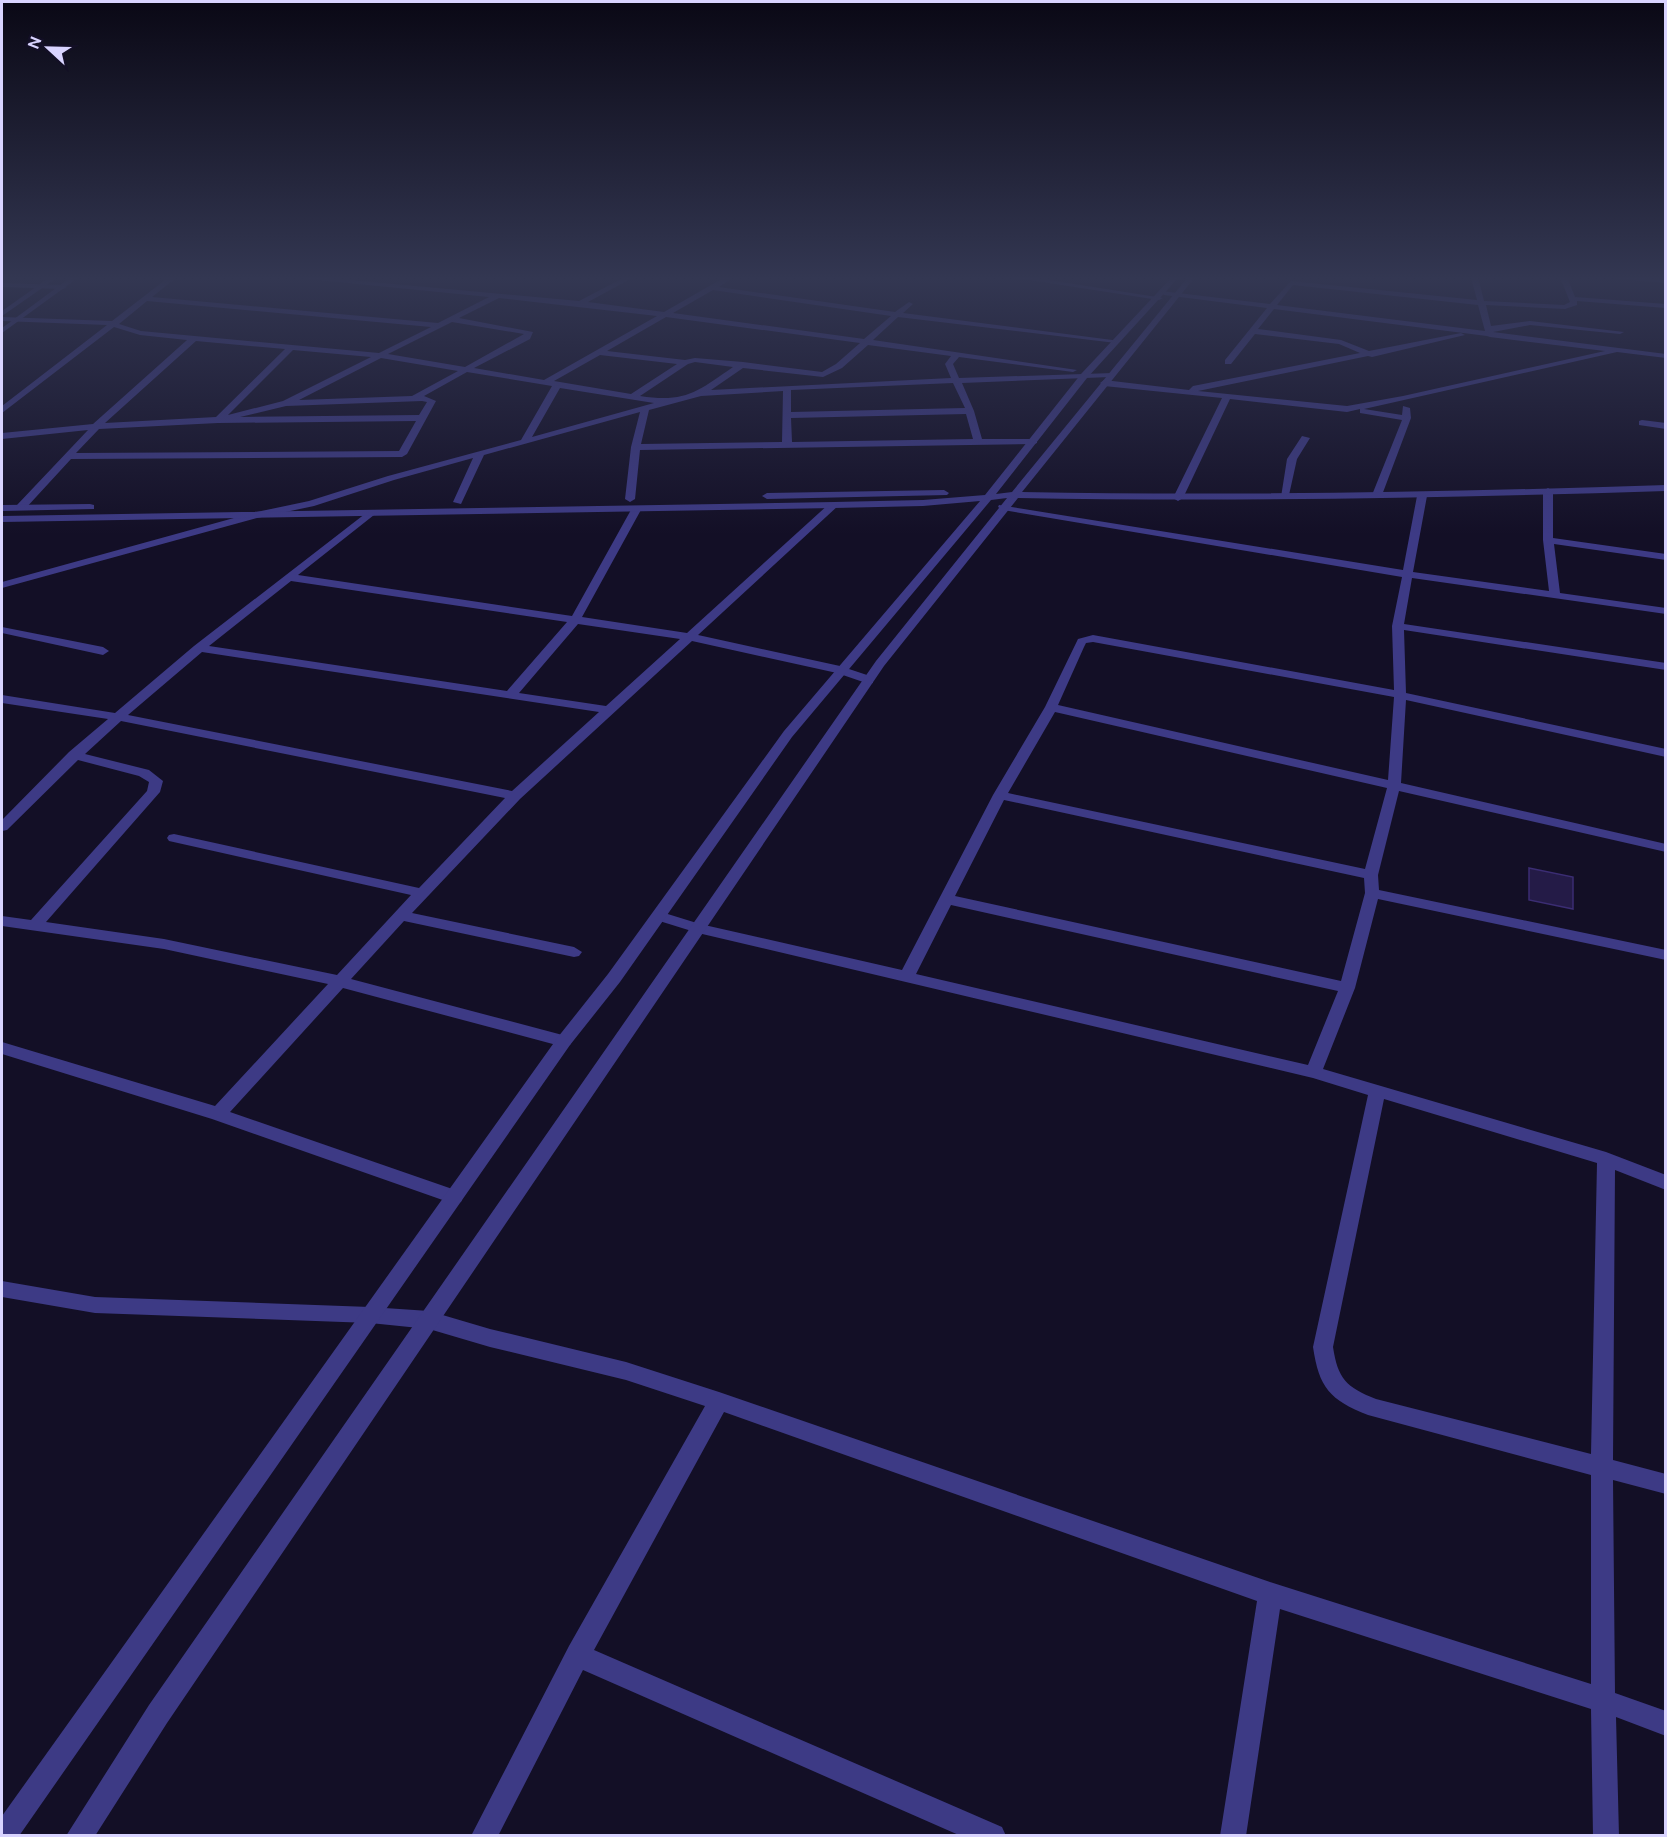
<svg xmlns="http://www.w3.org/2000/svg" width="1667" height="1837" font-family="Ubuntu,sans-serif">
<rect width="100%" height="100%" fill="#130f26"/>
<!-- building -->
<path fill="#241b47" stroke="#3b2d73" stroke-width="1.5" d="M1529,868l44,9v32l-44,-9z"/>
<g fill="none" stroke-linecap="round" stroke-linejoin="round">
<!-- minor -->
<path fill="#3d3a85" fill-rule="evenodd" d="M169,277h8l-25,20 286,26 51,-26 -202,-20h31l261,24 46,-24h9l-46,25 76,10 61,-35h9l-15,10 176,25 14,-10 4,2 -10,9 217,28 -4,2 -218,-26 -25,23 204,30 -4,2 -114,-15 -6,7 6,14 154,-5 1,2 -4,2 -148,6 12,28 8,28h55v4l-3,1 -394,6 -5,49 -5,3 -5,-3 6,-52 9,-35 -156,43 -23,49 -8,-2 20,-44 -79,22 -80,26 -57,12 -255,70v-6l250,-69 57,-12 79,-25 133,-36 31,-54 -85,-14 -43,24 12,5 -29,53 -5,3 -331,2 -46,50h-8v-4l71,-75 -86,9v-6l91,-9 94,-84 -47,-5 -26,-8 -112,86v-7l105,-81 -105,-4v-4l110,4zM713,290l178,26 -27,23 -191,-26zM499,298l158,18 -113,64 -70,-12 56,-29 3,-7 -74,-14zM147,301l284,26 -52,26 -238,-22 -22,-7zM666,317l194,26 -24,21 -14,8 -79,-10 -48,-4 -10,2 -78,-9zM452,322l72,12 -59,33 -77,-13zM196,341l89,8 -69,68 -111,6zM868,345l83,11 -6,8 6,14 -240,12 32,-22 80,9 19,-9zM293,350l78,7 -88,44 -55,14zM600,355l77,9 -46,30 -77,-13zM381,358l77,13 -46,25 -113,4zM695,362l38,5c-36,25 -48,36 -93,29l48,-32zM953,383l12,25 -174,4v-22zM560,388l94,15 -122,34zM783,391l-1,51 -141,2 8,-34 52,-14zM422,401l5,1 -8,13 -179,2 46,-11zM966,414l7,25 -181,3 -1,-24zM416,421l-17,30 -323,2 23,-24 119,-6z
M1009,277h21l133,21 -4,2z
M1471,277h7l6,24 80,4 6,-3 -10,-25h7l8,20 91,7v4l-89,-7v4l-12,4 -79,-4 5,21 39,-5 94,11 -4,2 -90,-9 -37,7 173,22v4l-49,-6 -253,57 38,6 1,-9 7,2 1,10 -29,77 -5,3 -5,-3 30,-75 -42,-7v-4l-13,3 -117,-13 -47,99 -5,3 -5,-3 49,-100 -118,-12 -4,-3 4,-3 85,10 4,-4 167,-33 -21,-9 -84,-10 -24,30h-6v-4l42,-52 -103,-13 -3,-4 109,13 21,-23 186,19zM1293,285l185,20 7,26 -208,-26zM1274,309l213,27 3,1 115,14 -202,45 -56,10 -149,-15 170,-35 4,1 93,-22 -4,-2 -92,18 -28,-11 -83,-11z
M1615,277l51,2v4l-48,-4z
M2,283l61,2 4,2 -4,2 -61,-2z
M1642,420l24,3v6l-27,-4v-4z
M1302,436l8,2 -13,21 -8,36 -8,2 6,-38z
M1548,488l5,3v47l113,16v6l-112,-16 6,49 106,15v6l-254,-36 -8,46 262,39v7l-262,-40 2,63 260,56v8l-260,-57 -5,83 265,61v8l-267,-61 -21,84 1,15 287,60v10l-288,-61 -23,89 -32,81 283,83 60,23v15l-51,-20 -2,290 53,14v20l-53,-14 2,213 51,18v25l-50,-19 3,119h-26l-2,-127 -311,-100 -34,227h-26l37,-235 -533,-189 -130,238 408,177 4,9h-45l-378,-166 -85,166h-27l98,-190 136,-240 -79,-26 -136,-33 -61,-18 -59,-6 -275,-10 -93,-16v-16l93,16 275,10 59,4 61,18 136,33 93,30 551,190 321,102v-209l-223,-60c-38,-15 -49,-27 -55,-68l55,-252 -55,-17 -615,-145 -45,-14 -2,-3 7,-5 42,13 202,46 91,-175 52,-88 33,-68 15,-4 301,55 -2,-64 10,-49 -399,-67 -5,-3 1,-2 404,65 14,-74 5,-3 5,3 -14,76 136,19 -6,-51v-49zM1093,642l301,55 -6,83 -330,-75 26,-58 2,-4zM1055,712l332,76 -22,81 -357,-76zM1004,800l360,78 1,15 -24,88 -386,-85zM951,905l387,86 -30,74 -392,-91zM1384,1099l213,64 -6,291 -215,-55c-30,-12 -38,-20 -43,-52z
M830,503l9,2 -141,130 142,31 33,11v6l-4,1 -32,-11 -145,-32 -172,158 -108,114 162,34 8,5 -3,4 -5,1 -170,-36 -53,58 219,58 2,4 -2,4 -6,2 -221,-59 -113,124 231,80 2,5 -2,5 -7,2 -242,-85 -210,-65v-12l213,64 113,-122 -164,-35 -162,-23v-10l29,4 116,-129 2,-9 -10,-6 -61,-16 -71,70 -5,1v-11l67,-68 39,-33 -106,-16v-8l113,18 79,-67 176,-136 5,3 -1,2 -76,60 274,41 60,-108 9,-2 1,2 -60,109 105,16zM291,581l276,41 -60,69 -298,-45zM578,624l102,15 -74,67 -87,-13zM202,652l397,60 -87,79 -384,-76zM121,721l384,77 -86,90 -245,-54 -5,1 -2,3 2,3 242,54 -74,80 -173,-36 -118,-17 114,-130 3,-11 -14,-11 -64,-16z
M2,627l101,20 6,4 -6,4 -101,-22z"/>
<!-- tertiary -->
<path fill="#3d3a85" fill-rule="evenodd" d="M50,277h8l-56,39v-5z
M71,277h8l-77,56v-5z
M1172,277h7l-92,101 -91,116 16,-2 176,-215h7l-173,215c215,4 429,0 644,-7v6c-217,7 -432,11 -648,7l-134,168 -717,1057 -72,113h-29l83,-131 727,-1044 131,-163 -16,2 -199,237 -172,245 -50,63 -551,791h-17v-20l556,-779 50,-63 176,-243 196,-230 -57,5 -89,2 -832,14v-6l832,-14 89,-2 62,-5 96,-121z
M944,490l5,3 -2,2 -180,4 -5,-3 5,-3z
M90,504l4,1v4l-92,2v-6z"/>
</g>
<!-- sky -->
<linearGradient id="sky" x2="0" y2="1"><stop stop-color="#0a0815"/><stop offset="0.52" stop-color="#333752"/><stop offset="1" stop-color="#333752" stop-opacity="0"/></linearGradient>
<rect width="1667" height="535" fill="url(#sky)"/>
<!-- border -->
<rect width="1667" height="1837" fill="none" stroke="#d9d4ff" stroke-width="6"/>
<!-- north arrow -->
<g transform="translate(48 48) rotate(292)" stroke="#130f26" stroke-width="4.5" paint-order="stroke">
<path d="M0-4.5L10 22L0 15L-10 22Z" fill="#d9d4ff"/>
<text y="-9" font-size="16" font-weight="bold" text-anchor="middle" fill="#d9d4ff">N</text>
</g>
</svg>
